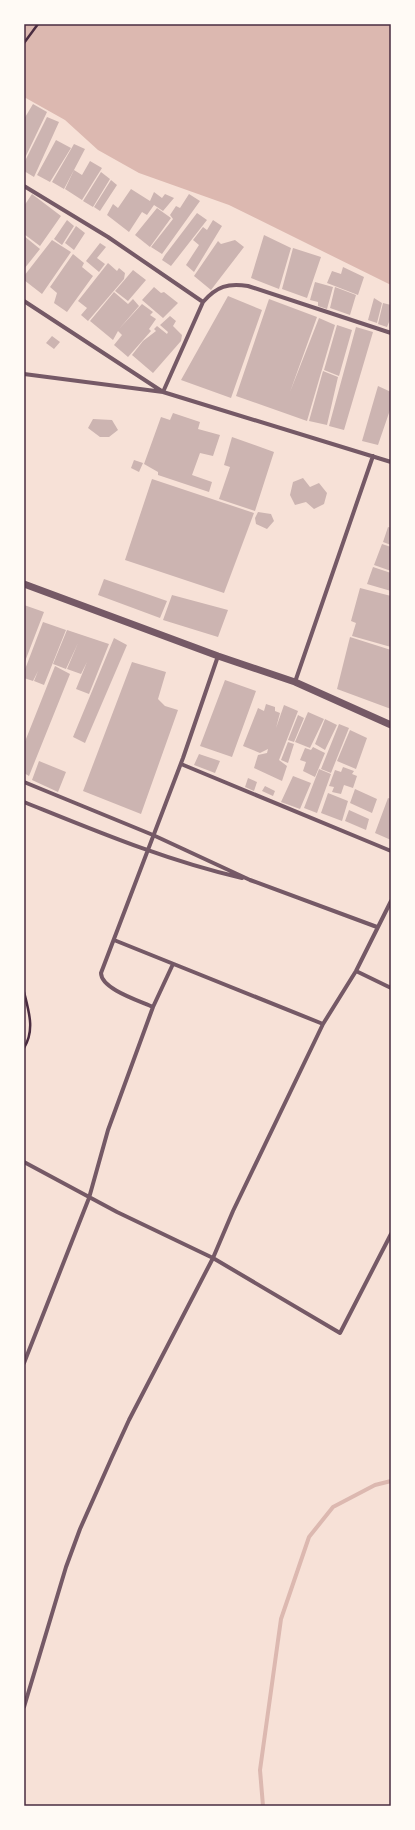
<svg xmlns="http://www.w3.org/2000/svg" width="415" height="1830" font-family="Inter,sans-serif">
<rect width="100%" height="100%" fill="#f7e1d7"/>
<!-- water -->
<path fill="#dcb8b0" d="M24,24h367v261l-162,-80 -90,-32 -41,-23 -33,-30 -41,-23z"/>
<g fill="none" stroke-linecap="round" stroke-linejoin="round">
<!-- stream -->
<path stroke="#dcb8b0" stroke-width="4" d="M263,1806l-3,-36 21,-151 28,-82 24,-30 42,-22 16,-4"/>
</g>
<!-- building -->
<path fill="#ccb4b1" d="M33,104l14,8 -23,48v-41z
M47,117l12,5 -25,55 -10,-6v-8z
M56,140l15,8 -21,34 -13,-7z
M74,144l11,5 -21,40 -12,-7z
M90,161l12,7 -20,32 -17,-11 9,-19 8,5z
M101,172l9,7 -17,28 -10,-6z
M111,180l6,5 -17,26 -6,-4z
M131,189l19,12 4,-9 8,6 3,-4 9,4 -11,13 -9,-6 -7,10 -5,-3 -13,20 -22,-17 6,-11 5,4z
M32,194l29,22 -21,30 -16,-12v-28z
M189,194l11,7 -38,53 -11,-7 22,-28 -3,-4 6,-9 4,2z
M157,208l14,10 -21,29 -15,-12z
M197,213l10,7 -36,46 -9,-6 3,-5z
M67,220l7,6 -12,19 -8,-6z
M213,220l9,6 -28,46 -8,-7 13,-20 -6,-5 10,-13 4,3z
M76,226l9,7 -11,17 -9,-7z
M264,235l27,13 -12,41 -28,-11z
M24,236l16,13 -16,20z
M52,240l19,12 -29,42 -18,-14v-4z
M235,240l9,7 -33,43 -17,-14 24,-35 3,3z
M100,243l6,4 -9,11 8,6 -6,8 -13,-11z
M293,248l28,9 -14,41 -25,-9z
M73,254l11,9 -2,4 11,9 -26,36 -13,-9 3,-10 -7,-6z
M108,263l9,8 2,-3 6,5 -1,6 -36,42 -7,-6 6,-7 -9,-7z
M343,267l21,10 -6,18 -31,-12 5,-12 9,3z
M133,270l13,10 -18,21 -13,-10z
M315,282l18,5 -6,22 -9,-3v-4l-8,-2z
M154,287l7,6 3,-1 14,11 -15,15 -21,-18z
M335,287l21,8 -6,20 -20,-7z
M114,292l14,12 5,-5 6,7 -20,23 23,-25 11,8 -3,3 6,4 -7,10 2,2 -23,26 -14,-12 8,-10 -4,-4 -5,9 -23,-19z
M228,296l34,14 -31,88 -50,-18z
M374,298l8,5 -5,20 -9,-3z
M269,299l48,18 -27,75 29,-74 16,7 -28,96 -71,-25z
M383,303l8,2v12l-4,10 -9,-3z
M170,316l6,5 -3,5 9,9 -1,6 -28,32 -21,-18 11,-14 13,-10 -2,-2 3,-3 10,8 1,-2 -8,-7z
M337,325l15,5 -13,46 -15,-6z
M356,327l17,5 -29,98 -15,-4z
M52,336l8,6 -6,7 -8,-6z
M323,371l15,6 -11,48 -18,-4z
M378,386l13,6v15l-13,38 -16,-4z
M173,413l27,9 -2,7 22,6 -7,21 -13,-3 -8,22 20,7 -3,10 -51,-17v-3l-14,-8 17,-47 9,3z
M93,419l19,1 6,10 -9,7h-9l-12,-9z
M232,437l42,15 -19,59 -36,-12 11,-32 -6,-2z
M134,460l9,3 -4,9 -8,-4z
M303,478l7,9 9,-4 8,10 -3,11 -10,5 -8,-7 -11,3 -5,-10 3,-13z
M152,479l102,34 -30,80 -99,-33z
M258,512l13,2 3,7 -7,8 -11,-5 -1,-6z
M388,527l3,1v17l-8,-3z
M382,544l9,3v24l-17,-6z
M373,567l18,6v18l-24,-7z
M104,579l63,22 -7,17 -62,-23z
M360,588l31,8v51l-39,-11 4,-13 -5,-2z
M172,595l56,15 -10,27 -55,-17z
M24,605l20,7 -20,52z
M43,622l23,8 -22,55 -10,-4 4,-10 -5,10 -9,-3v-6z
M67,630l42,14 -20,50 -13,-5 11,-27 -6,12 -14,-5 11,-26 -12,26 -13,-5z
M350,637l41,13v59l-54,-20z
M114,638l13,7 -42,98 -12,-6z
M132,662l34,10 -8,27 7,7 13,4 -37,104 -58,-23z
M55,666l15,8 -41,102 -5,-3v-29z
M225,680l31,11 -24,66 -32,-11z
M266,704l9,3v4l5,2 -4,15 8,-23 14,6 -19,49 8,6 -5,15 -28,-13 4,-13 9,-2 1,-4 -8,4 -17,-7 15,-38 6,3z
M308,712l16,7 -14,29 -15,-6z
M298,715l6,3 -10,24 -6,-2z
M325,719l12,6 -12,25 -10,-6z
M339,724l10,4 -18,45 -10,-4z
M350,730l17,8 -11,31 -19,-8z
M288,742l6,2 -6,19 -7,-3z
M313,747l12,6 -10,24 -12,-6 3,-9 -6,-2 5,-12 6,2z
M199,754l21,7 -5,12 -21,-8z
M39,761l27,11 -8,20 -26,-12z
M343,767l11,4 -2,3 5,2 -4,12 -9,-3 -3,9 -9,-2 2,-5 -5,-1 6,-16 6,2z
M319,769l12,5 -14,39 -13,-5z
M293,776l18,7 -11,26 -19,-7z
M248,778l9,4 -3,9 -9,-4z
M265,786l10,5 -2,5 -11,-5z
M355,789l22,10 -5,14 -22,-10z
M328,793l20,8 -6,20 -21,-8z
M388,798l3,1v41l-16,-7z
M349,810l20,9 -3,11 -21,-9z"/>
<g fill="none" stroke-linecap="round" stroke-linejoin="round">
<!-- path -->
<path stroke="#4a2c40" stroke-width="2.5" d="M24,43l14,-19
M24,992c5,20 11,38 0,56"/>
<!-- minor -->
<path stroke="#755966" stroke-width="4" d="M24,186l84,51 95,65
M24,301l139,91 228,70
M24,374l139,18 40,-90c14,-16 25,-19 45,-16l143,47
M295,682l78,-226
M181,764l210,87
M24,782l129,53 97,45 127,47
M24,802c72,29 143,59 218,76
M114,940l209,84
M356,971l35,17
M153,1007c-13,-6 -52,-18 -52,-34l82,-215 35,-102
M24,1162l93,50 96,46 127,75 51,-99
M24,1363l65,-165 19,-68 45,-123 20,-43
M24,1707l42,-140 14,-38 32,-72 17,-37 84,-162 20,-47 90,-187 33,-53 35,-70"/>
<!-- tertiary -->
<path stroke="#755966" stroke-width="7" d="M24,584l194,72 77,26 96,43"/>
</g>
<!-- border -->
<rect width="415" height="1830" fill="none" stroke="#fffaf5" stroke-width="50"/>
<rect x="25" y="25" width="365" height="1780" fill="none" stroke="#4a2c40" stroke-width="1.5"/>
</svg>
